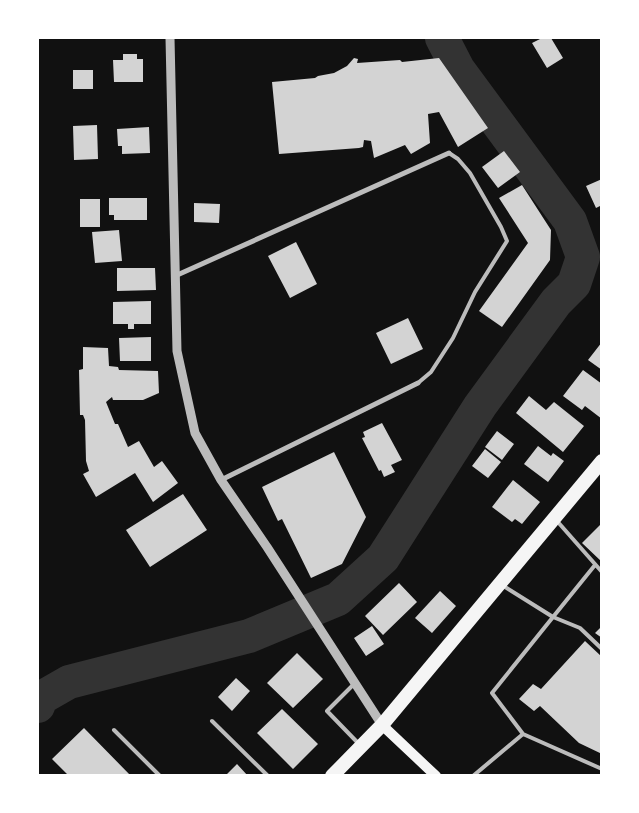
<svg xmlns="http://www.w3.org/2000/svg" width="639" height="813" font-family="'PT Sans',sans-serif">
<rect width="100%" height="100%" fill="#111"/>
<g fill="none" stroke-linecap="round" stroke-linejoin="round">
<!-- river -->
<path stroke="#333" stroke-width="34" d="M38,706l3,-8 28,-16 180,-46 89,-37 45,-41 97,-152 76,-104 18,-18 9,-27 -13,-36 -112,-152 -16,-31"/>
</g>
<!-- building -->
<path fill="#d3d3d3" d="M542,38h9l12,20 -16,10 -15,-25z
M123,54h14v5h6v23h-29l-1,-22h10z
M354,58l4,1 -1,4 43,-3 2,2 37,-4 49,70 -30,19 -19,-35 -11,2 2,29 -19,11 -6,-9 -31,13 -3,-17 -7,-1 -1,7 -4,1 -80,6 -7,-72 43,-4 3,-2 16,-3 13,-7z
M73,70h20v19h-20z
M97,125l1,34 -24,1 -1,-34z
M149,127l1,26 -28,1v-8h-4l-1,-17z
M504,151l16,21 -22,16 -16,-21z
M602,179v26l-6,3 -10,-22z
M522,185l29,45 -1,30 -48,67 -23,-16 49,-68 -29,-45z
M109,198h38v22h-33v-5h-5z
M80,199h20v28h-20z
M194,203l26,1 -1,19 -25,-1z
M119,230l3,31 -27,2 -3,-31z
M296,242l21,42 -27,14 -22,-42z
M117,268h38l1,22 -39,1z
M151,301v23h-17v5h-6v-5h-15v-22z
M408,318l15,31 -32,15 -15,-31z
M151,337v24h-31l-1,-23z
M602,342v28l-14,-10z
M83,347l25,1 1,18 9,1 1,3 39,1 1,22 -16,7h-30l-1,-3 -6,5 9,22h3l10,23 11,-6 15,26 8,-6 16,22 -25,19 -18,-29 -39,24 -13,-23 6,-3 -3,-10 -1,-41 -2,-5h-3l-1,-45 4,-1z
M583,370l19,14v35l-17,-13 -3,4 -19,-14z
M529,396l17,14 8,-8 30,24 -21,26 -47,-39z
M382,423l20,37 -11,5 4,7 -11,5 -3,-7 -2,1 -17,-33 3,-1 -2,-5z
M497,431l17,13 -12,16 -17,-13z
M538,446l13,10 2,-3 11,8 -16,21 -24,-18z
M485,449l16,13 -13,16 -16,-12z
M334,452l32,65 -24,47 -31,14 -29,-59 -4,2 -16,-34z
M513,480l27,22 -18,22 -7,-5 -3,3 -20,-15z
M183,494l24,36 -57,37 -24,-37z
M602,523v39l-20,-19z
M399,583l18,19 -34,33 -18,-19z
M440,591l16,15 -24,27 -17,-15z
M372,626l12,18 -18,12 -12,-18z
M602,626v12l-7,-5z
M585,641l17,16v97l-23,-11 -39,-37 -6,5 -15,-12 14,-15 8,5z
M297,653l26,26 -30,29 -26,-25z
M236,678l14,13 -18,20 -14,-14z
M282,709l36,35 -25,25 -36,-36z
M84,728l47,48h-62l-17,-17z
M237,764l11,12h-23z"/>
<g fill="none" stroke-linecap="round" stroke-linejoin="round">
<!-- service -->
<path stroke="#bcbcbc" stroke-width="4" d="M418,383l13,-11 22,-34 22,-46 32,-51 -6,-14 -31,-54 -12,-14 -9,-6
M557,521l45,51
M595,565l-42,52 27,11 22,21
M355,683l-28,28 31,32
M212,721l56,55
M114,730l46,46
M523,734l79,35
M473,776l50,-42 -31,-41 61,-76 -51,-32"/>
<!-- minor -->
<path stroke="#bcbcbc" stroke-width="5" d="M175,276l274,-123
M221,480l197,-97"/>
<!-- tertiary -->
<path stroke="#bcbcbc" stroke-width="9" d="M170,38l7,313 18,82 26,47 46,67 115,178"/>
<!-- secondary -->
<path stroke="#f5f5f5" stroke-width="10" d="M382,725l54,51"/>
<!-- trunk -->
<path stroke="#f5f5f5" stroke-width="14" d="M332,776l50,-51 220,-264"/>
</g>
<!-- border -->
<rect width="639" height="813" fill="none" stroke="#ffffff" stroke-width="78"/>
</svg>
